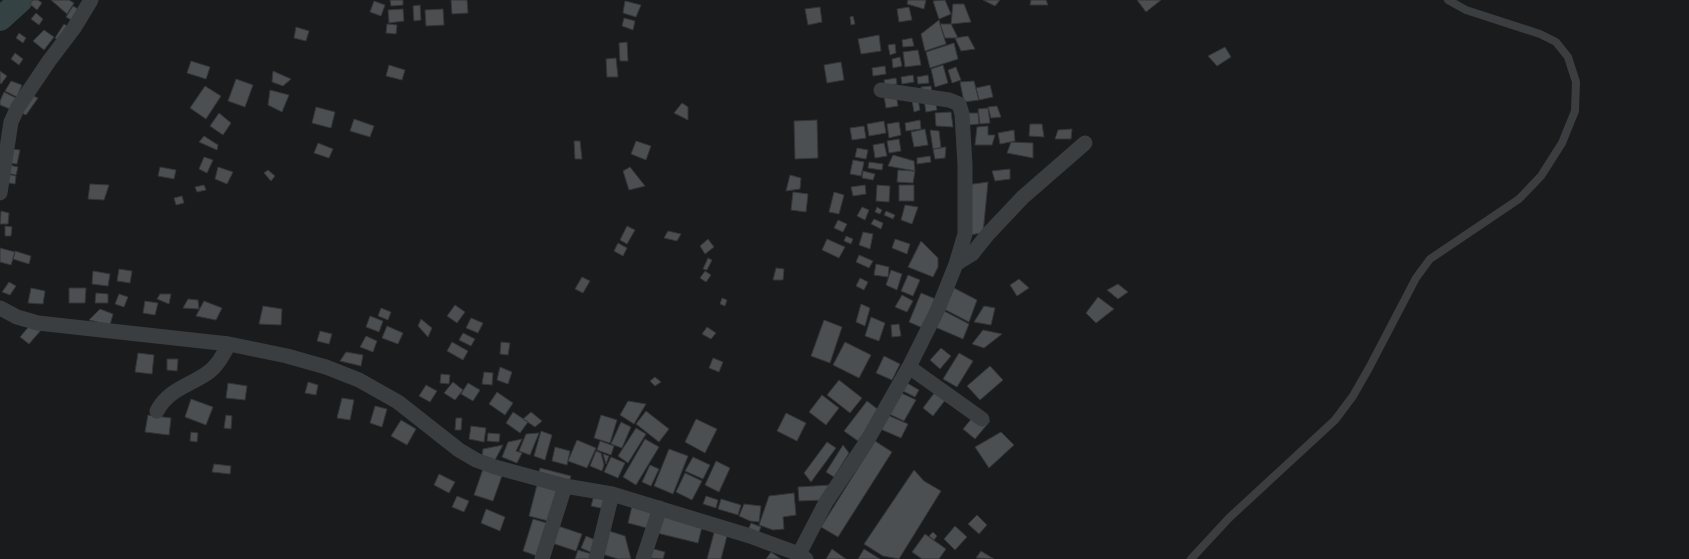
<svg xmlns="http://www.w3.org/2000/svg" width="1689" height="559" font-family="Commissioner,sans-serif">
<rect width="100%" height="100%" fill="#1a1b1c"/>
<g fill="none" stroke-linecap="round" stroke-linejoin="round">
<!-- river -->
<path stroke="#344244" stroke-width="24" d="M0,19l21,-19"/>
</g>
<!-- building -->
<path fill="#4c4f51" stroke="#343538" d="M33,0h5l4,3 -5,7 -7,-6z
M51,0h18l5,3 -7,11z
M390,0h13v5l-12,1z
M451,0h16l1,13 -16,1z
M908,0h18l-2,9 -17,-5z
M945,0l6,14 -12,5 -6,-18z
M983,0h17l-5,6z
M1031,0h15l2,5h-18z
M1137,0h24l-15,12z
M374,1l11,4 -4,11 -11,-4z
M625,1l16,4 -5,12 -13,-4z
M953,4h11l7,18 -20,2z
M420,5l1,15 -7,1 -1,-15z
M73,6l10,6 -6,11 -11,-6z
M820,7l2,15 -14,3 -3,-16z
M909,7l3,13 -13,2 -2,-13z
M403,9l1,12 -15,2 -1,-13z
M443,9l1,16 -18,1 -1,-16z
M36,13l7,6 -4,6 -8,-6z
M853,16l2,8 -4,1 -1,-8z
M624,18l11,3 -2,9 -11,-4z
M939,20l7,24 -21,7 -4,-17z
M64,24l6,4 -8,14 -7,-4z
M387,24l10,1 -1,9 -10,-1z
M940,24h11l7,14h-13z
M296,27l13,4 -3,10 -12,-3z
M44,30l10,7 -10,13 -11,-9z
M19,33l7,5 -3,5 -7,-5z
M879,35l2,16 -20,3 -3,-15z
M968,36l7,13 -14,2 -6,-13z
M912,38l2,8 -11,1 -1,-7z
M627,42l1,19h-8l-1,-18z
M954,43l4,16 -28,9 -4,-16z
M895,44l1,9 -6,2 -2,-10z
M1225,47l6,10 -14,9 -9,-10z
M918,50l3,15 -16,2 -2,-15z
M15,53l8,6 -4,6 -8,-6z
M900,57l2,9 -9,2 -1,-9z
M616,58l2,19h-11l-1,-18z
M191,61l19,6 -4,12 -19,-6z
M841,62l3,18 -17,3 -3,-18z
M389,65l16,5 -3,10 -16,-4z
M943,65l5,18 -13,4 -4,-18z
M885,66l1,8 -13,2 -1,-8z
M956,67l5,13 -9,3 -4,-13z
M0,71l7,5 -6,8 -1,-1z
M273,71l18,8 -8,7 -11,-4z
M913,75l1,7 -12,2 -1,-7z
M928,75l1,8 -11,1 -1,-7z
M896,78l1,6 -12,2 -1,-6z
M236,79l17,6 -8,22 -17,-6z
M11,81l11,4 -5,12 -12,-6z
M974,81l5,19 -15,2 -4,-20z
M990,85l3,12 -14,3 -3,-12z
M205,86l16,10 -15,23 -16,-11z
M931,86l1,7 -10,2 -1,-8z
M270,90l19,5 -7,17 -14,-7z
M4,92l12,6 -6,11 -10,-4v-4z
M896,94l2,12 -12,2 -2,-12z
M31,95l7,3 -12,17 -6,-3z
M935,98l2,12 -11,2 -2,-12z
M918,99l2,11 -6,2 -2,-12z
M682,103l6,4v13l-14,-7z
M997,106l4,11 -10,1 -3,-11z
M316,107l19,5 -4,16 -19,-5z
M988,108l2,15 -10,1 -2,-15z
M951,112l2,15 -17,-1 -1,-13z
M219,113l12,10 -8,12 -13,-9z
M966,113h12l1,11 -11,1z
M354,119l20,7 -4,11 -20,-6z
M817,120l1,38 -23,1 -1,-38z
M920,120l1,9 -15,2 -1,-8z
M884,121l2,12 -17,3 -2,-12z
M899,122l2,13 -12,3 -2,-14z
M1030,124h12l2,13 -15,-1z
M864,126l2,12 -14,2 -2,-12z
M988,126v9h7l-3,10h-17l2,-18z
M925,129l3,16 -14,2 -3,-15z
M1072,129l-1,10h-16l3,-9z
M930,130l9,1 2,17 -8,1z
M1014,130l1,11 -15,3 -2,-11z
M204,136l14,9 -1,5 -18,-8z
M899,139l2,12 -12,2 -2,-12z
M574,141h6l2,18h-7z
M636,141l15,5 -5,14 -15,-6z
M1011,142l22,1v15l-26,-5z
M318,143l15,6 -4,9 -15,-5z
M884,143l3,13 -12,2 -2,-13z
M946,147l-1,11 -10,1 -2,-10z
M857,148l11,2 -2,9 -11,-2z
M11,149l9,1 -3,14 -8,-1z
M893,155l21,6 1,10 -27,-5z
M930,156l1,6 -14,2v-6z
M204,157l9,3 -6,13 -8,-4z
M853,160l11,2 -3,14 -11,-2z
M869,162l14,2 -1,6 -14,-2z
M9,165l9,2 -2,8 -9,-2z
M160,167l16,3 -2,9 -16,-3z
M218,167l15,5 -6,12 -12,-5z
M630,167l15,19 -16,4 -6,-19z
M1010,169v10l-15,2 -3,-10z
M268,170l7,6 -4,5 -7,-8z
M898,170l17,1 -2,12 -16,-1z
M863,171l12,3 -2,6 -11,-2z
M7,174l9,2 -1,8 -11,-2z
M790,175l11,3 -1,11 -14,2z
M988,182l-5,51 -15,2 -2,-50z
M90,184l19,1 -5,15 -16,-1z
M204,185l2,5 -9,2 -2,-5z
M865,185l1,9 -13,2 -2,-9z
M877,185l13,1 -1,16 -13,-1z
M899,185h15v16h-15z
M793,192l15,2 -2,18 -15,-2z
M834,192l10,3 -5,19 -10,-2z
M182,196l2,7 -8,2 -2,-7z
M905,205l13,2 -6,17 -11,-4z
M862,207l7,3 -4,10 -8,-4z
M877,207l5,3 -2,4 -5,-2z
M1,211l8,2 -1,11h-8z
M886,211l9,4 -2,4 -9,-4z
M874,219l9,4 -2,6 -10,-5z
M838,220l9,4 -4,8 -9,-4z
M5,226l7,1 -1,9h-6z
M627,226l8,4 -8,14 -7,-4z
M668,231l13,3 -4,7 -13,-3z
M863,232l10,2 -3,15 -11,-4z
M846,236l7,3 -2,5 -7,-3z
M708,239l6,8 -9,7 -5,-8z
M827,239l18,8 -6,11 -17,-8z
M895,239l15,5 -3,10 -15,-6z
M921,241l17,17v9l-5,10 -25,-10z
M618,243l9,5 -4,8 -9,-5z
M0,248l15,4 -4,13 -11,-3z
M15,251l16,5 -2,8 -16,-5z
M859,255l14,6 -4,7 -13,-6z
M708,258l4,2 -5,10 -4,-1z
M876,264l13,3 -1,10 -14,-2z
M776,268l8,1 -1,11h-10z
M119,269l13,2 -2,12 -13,-2z
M891,270l11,4 -5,16 -11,-5z
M93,271l17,3 -2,12 -16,-2z
M705,271l6,4 -5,7 -6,-4z
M908,275l12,5 -7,16 -12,-5z
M582,277l8,4 -7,12 -8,-4z
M860,278l8,4 -4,8 -8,-4z
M1019,279l10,9 -12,8 -7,-11z
M9,282l7,4 -6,9 -8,-3z
M1118,284l10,8 -10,7 -11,-9z
M31,288l14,3 -2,13 -15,-1z
M69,288h17l-1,15h-16z
M954,288l23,12 -8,22 -25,-13z
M96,293l12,1v9h-13z
M921,293l17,7 -13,29 -16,-7z
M119,294l9,3 -4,10 -9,-3z
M160,294h11l-2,10 -12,-5z
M902,295l11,6 -6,11 -12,-5z
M1098,297l16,12 -18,14 -10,-10z
M722,298l5,2 -2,6 -5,-2z
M188,299l10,1 1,9 -16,-1z
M145,301l13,2 -3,12 -12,-2z
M204,301l18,7 -6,12 -20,-4z
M861,304l9,4 -5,18 -9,-4z
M455,305l10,7 -8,11 -10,-7z
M263,306l19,3 -1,16 -22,-1z
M984,306l11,2 -4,17 -17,-3z
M381,308l10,4 -3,8 -10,-4z
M100,309l13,5 -3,11 -21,-5z
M944,311l25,13 -6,15 -28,-12z
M370,316l13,5 -4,11 -13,-5z
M871,317l14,6 -6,18 -14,-5z
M471,318l12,5 -5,10 -12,-5z
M421,319l11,9 -4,9 -10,-11z
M824,320l18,7 -12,36 -19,-7z
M31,324l11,5 -13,15 -9,-7z
M899,324l2,12 -9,1 -1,-12z
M387,326l16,7 -5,11 -16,-6z
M707,327l9,6 -5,6 -9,-5z
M983,330l19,4 -18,14 -12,-4z
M320,331l12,3 -3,10 -12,-3z
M463,333l12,6 -4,7 -12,-6z
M366,336l11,5 -4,11 -13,-5z
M452,342l16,9 -5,9 -16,-9z
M501,342l9,1 -2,12 -8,-1z
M845,342l26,13 -12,23 -26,-13z
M941,348l10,8 -11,13 -10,-9z
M346,352l17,3 -2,11 -21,-5z
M138,353l16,2 -2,19 -17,-2z
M959,353l14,8 -16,26 -14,-8z
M884,356l16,8 -8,16 -16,-7z
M713,358l10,4 -4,10 -10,-4z
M167,359h11l-1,12 -10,-1z
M990,366l13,14 -23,20 -13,-14z
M500,367l12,5 -4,12 -11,-4z
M484,372l9,1 -1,12 -10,-1z
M441,374l9,1 -1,9 -9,-1z
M655,377l6,5 -6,4 -5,-5z
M839,380l23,18 -12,15 -23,-18z
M308,382l10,3 -2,10 -11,-2z
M453,382l10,8 -8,10 -11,-7z
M228,383l19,3 -2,14 -19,-2z
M468,383l12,7 -7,11 -12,-7z
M907,383l12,7 -4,7 -12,-6z
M426,385l11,6 -7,11 -11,-6z
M897,391l19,9 -12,21 -19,-9z
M497,392l16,11 -8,12 -16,-11z
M935,392l11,7 -13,17 -10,-8z
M822,395l17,13 -13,17 -17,-13z
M342,398l12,2 -4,20 -13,-2z
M191,399l22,8 -7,18 -21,-8z
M628,401l18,3 -12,20 -14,-9z
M867,401l13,10 -22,30 -14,-10z
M375,406l12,3 -5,18 -12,-4z
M646,411l23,18 -10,13 -23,-18z
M513,412l15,10 -8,11 -14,-10z
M531,412l11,9 -7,6 -12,-8z
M786,413l20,10 -9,18 -20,-10z
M885,414l23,10 -7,14 -23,-10z
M148,415l23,3 -2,17 -24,-3z
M226,415l6,1 -1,13 -7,-1z
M601,415l16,5 -7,23 -16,-5z
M973,417l4,4h13l-15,18 -12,-10z
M456,418h6l-1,12h-6z
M696,419l21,10 -12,24 -20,-11z
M401,420l15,9 -9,16 -16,-9z
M621,422l10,5 -9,21 -11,-4z
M471,426l15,2 -2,14 -15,-3z
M636,428l10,6 -18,29 -10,-7z
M541,431l11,4 -7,25 -11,-4z
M191,432l7,1 -1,9 -7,-1z
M1001,432l13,13 -25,23 -14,-21z
M488,433l12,1 -1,8 -12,-1z
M539,433l-9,22 -11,-4 7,-17z
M522,439l-6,12 6,2 -5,10 -15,-6 6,-15z
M645,439l14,8 -23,38 -13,-8z
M577,440l19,8 -9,20 -19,-7z
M600,441l14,5 -3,9 -14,-5z
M875,441l17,11 -54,85 -17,-10z
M827,442l9,6 -25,34 -7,-9z
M503,445l-8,15 -13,-2 1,-9z
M843,445l6,8 -15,24 -8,-5z
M555,447l15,4 -3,14 -15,-4z
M669,449l19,7 -15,38 -19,-8z
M596,451l5,2 3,12 -2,6 -12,-5z
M603,454l6,2 -3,8z
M611,457l14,6 -7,15 -14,-6z
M693,457l17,8 -7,14 -18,-8z
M716,461l14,7 -11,24 -14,-7z
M214,464l17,2 -1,8 -18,-2z
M650,465l9,4 -8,17 -9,-4z
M484,466l19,7 -10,28 -19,-6z
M540,468l31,8 -3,9 -30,-9z
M914,470l10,11 17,10 -42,68 -16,-3 -19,-12z
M685,473l17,8 -10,19 -16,-8z
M439,474l16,8 -6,11 -15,-8z
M538,481l24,7 -10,34 -23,-6z
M831,485l-6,15 -26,1 -1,-14z
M595,492l14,4 -4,13 -14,-3z
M794,493l2,22 -13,2 1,12 -11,1 -14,-5 10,-29z
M457,496l12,5 -5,11 -12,-5z
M706,496l12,4 -2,8 -13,-4z
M721,499l20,6 -3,10 -20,-6z
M744,504l17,2 -2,16 -9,-1 -11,-5z
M632,506l20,5 -5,17 -19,-5z
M486,509l19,8 -5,14 -19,-8z
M661,515l41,12 -4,16 -41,-10z
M977,515l10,10 -8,9 -11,-10z
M533,519l17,5 -10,33 -17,-6z
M751,523l10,4 -3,7 -10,-4z
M555,525l27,9 -6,17 -27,-9z
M955,526l12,11 -12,13 -11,-11z
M715,529l13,3 -7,27h-14z
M609,531l16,5 6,23h-13l-16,-5z
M933,532l4,4 -3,4 -5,-4z
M925,534l21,15 -7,10h-17l-10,-7z
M586,536l14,6 -5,12 -14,-6z
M650,548l15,4 -2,7 -15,-1z
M832,549l14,10h-20z
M864,549l16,10h-22z
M578,550l17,5 -1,4h-19z
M981,551l13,8 -18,-1z
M771,552l10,7h-15z"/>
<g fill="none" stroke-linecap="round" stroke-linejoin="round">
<!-- lane -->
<path stroke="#3b3e40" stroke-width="8" d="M1191,559l38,-41 106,-98 18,-24 16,-28 47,-90 14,-19 89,-60 22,-23 21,-33 13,-32 1,-29 -8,-25 -12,-15 -16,-8 -74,-24 -18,-10"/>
<!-- street -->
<path stroke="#3b3e40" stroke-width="15" d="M0,193l11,-71 7,-15 31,-46 25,-33 17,-28
M956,264l16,-10 16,-20 35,-37 62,-54
M0,308l17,9 21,6 191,21 58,12 39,11 33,13 39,22 61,48 17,10 19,7 70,19 47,8 138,42 49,18 7,5
M909,367l73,52
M157,411c11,-21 31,-25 49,-37 11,-7 17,-19 23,-30
M799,554l27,-52 41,-61 42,-74 29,-58 18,-45 9,-30v-69l-3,-51 -3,-10 -10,-4 -68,-10
M542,559l23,-73
M596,559l16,-65
M643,559l17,-51"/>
</g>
</svg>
